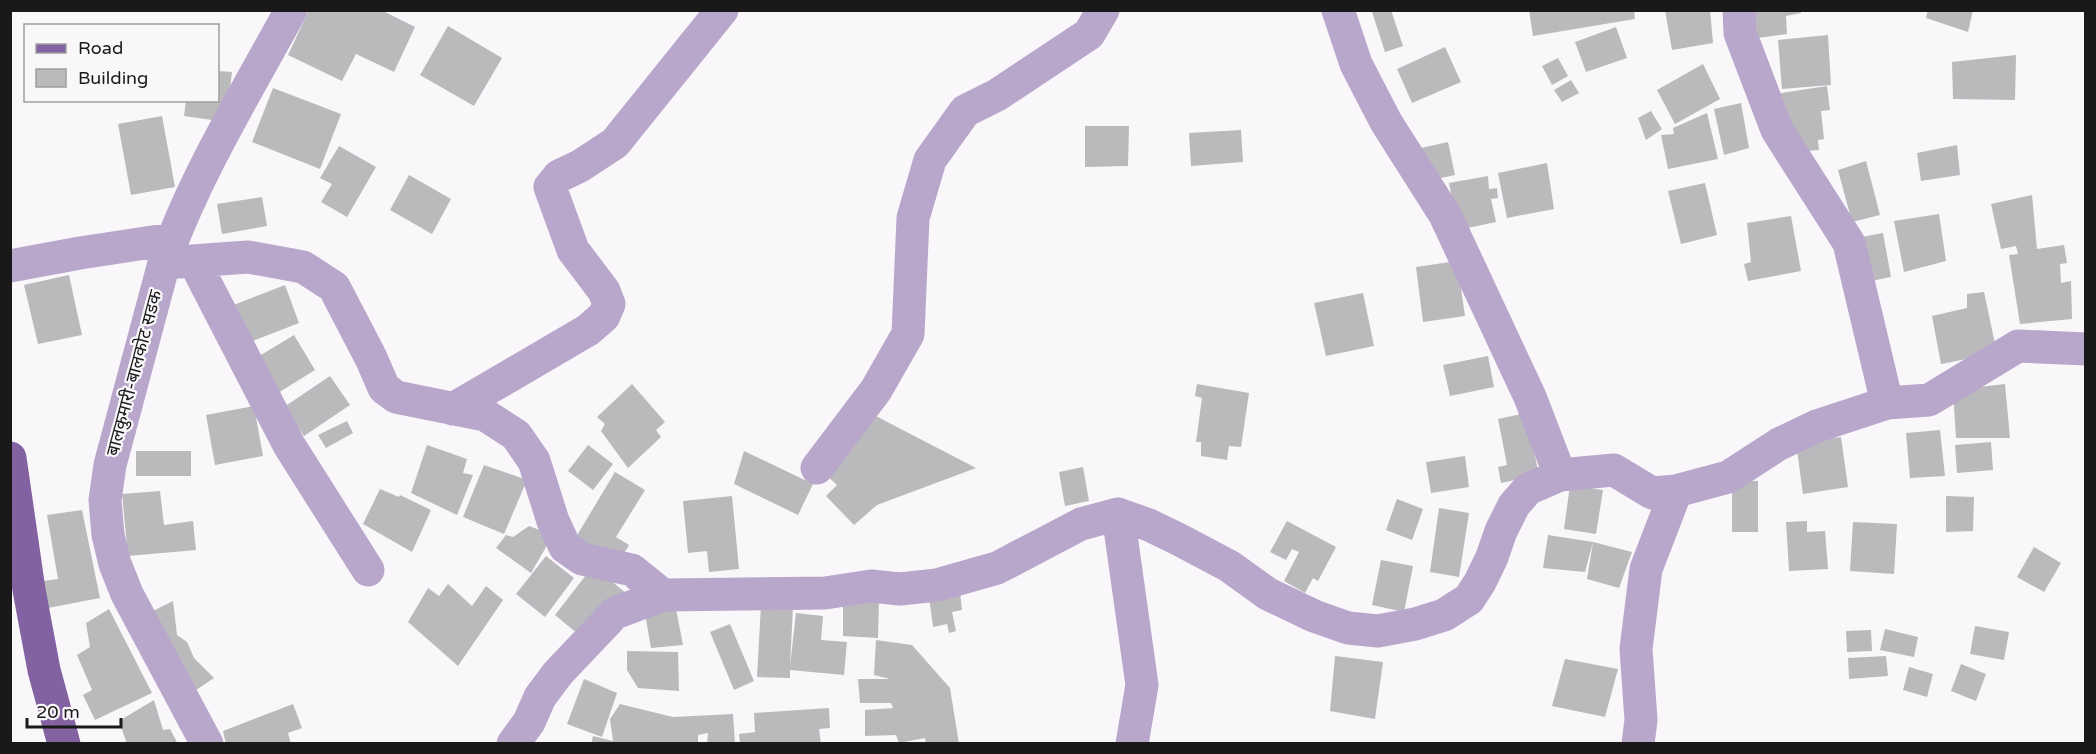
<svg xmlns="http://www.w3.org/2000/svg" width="2096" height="754" font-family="'Varela Round','Noto Sans Devanagari',sans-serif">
<rect width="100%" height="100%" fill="#f9f7fa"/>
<!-- building -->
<path fill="#bab9bc" d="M309,10h72l34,17 -21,45 -38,-18 -14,27 -54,-26z
M1377,10h14l12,36 -18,6 -13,-40z
M1529,10h105l1,9 -102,17z
M1665,10h45l3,33 -41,7z
M1754,10h47v3l-15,3 1,18 -30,4z
M1928,10h45l-5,22 -42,-14z
M448,26l54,32 -28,48 -54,-31z
M1616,27l11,31 -41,14 -11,-30z
M1828,35l3,50 -49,4 -4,-49z
M1445,47l16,35 -49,21 -15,-34z
M2016,55l-1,45 -62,-1 -1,-37z
M1558,58l10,18 -16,9 -10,-19z
M1703,64l17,35 -45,25 -18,-34z
M218,71l14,1 -6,50 -42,-6 2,-16h32z
M1571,80l8,13 -17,9 -8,-12z
M1827,86l3,24 -9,1 3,28 -6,1 1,10 -21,2 -24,-58z
M273,88l68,26 -21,55 -68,-27z
M1741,103l8,45 -25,7 -10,-46z
M1651,111l11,18 -16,11 -8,-22z
M1707,113l11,46 -50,10 -7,-34 13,-1 -1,-6z
M162,116l13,71 -44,8 -13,-71z
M1085,126h44l-1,40 -43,1z
M1241,130l2,32 -52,4 -2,-33z
M1448,142l7,33 -28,6 -6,-33z
M1957,145l3,30 -39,6 -4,-28z
M339,146l37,21 -29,50 -26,-15 11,-18 -12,-6z
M1866,161l14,54 -28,7 -14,-52z
M1547,163l7,46 -47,9 -9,-45z
M409,175l42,24 -19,35 -42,-24z
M1488,176l1,13 8,-1 1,10 -7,1 5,23 -38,8 -9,-47z
M1705,183l12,52 -36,9 -13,-53z
M2032,195l5,54 27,-4 3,18 -7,1 1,19 10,-2 1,38 -52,5 -11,-69 9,-1 -2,-8 -15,3 -10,-45z
M262,197l5,29 -45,8 -5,-30z
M1939,214l7,47 -42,11 -10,-51z
M1791,216l10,55 -53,10 -4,-17 7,-2 -4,-39z
M1883,233l8,44 -30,6 -10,-44z
M1457,261l8,55 -42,6 -7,-55z
M69,275l13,60 -44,9 -14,-59z
M285,285l14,38 -59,23 -14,-38z
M1984,292l13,61 -56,11 -9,-48 35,-8v-14z
M1363,293l11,53 -48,10 -12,-53z
M294,335l21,35 -37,23 -22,-35z
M1488,356l6,31 -44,9 -7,-31z
M330,376l20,29 -46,31 -20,-29z
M632,384l33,38 -9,8 5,7 -33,31 -27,-37 4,-7 -8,-7z
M1197,384l52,9 -8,54 -12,-1 -2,14 -26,-4v-14h-5l6,-44 -7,-2z
M2005,384l5,54h-54l-3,-48z
M254,406l9,50 -48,9 -9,-50z
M1526,413l13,62 -38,8 -3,-16 9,-2 -9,-46z
M872,414l104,54 -99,37 -23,20 -28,-29 11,-11 -14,-13z
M347,421l6,12 -27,15 -8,-13z
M1940,430l5,46 -35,2 -4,-45z
M1841,437l7,50 -45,7 -7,-51z
M1991,442l2,28 -36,3 -2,-28z
M427,445l40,14 -4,14 10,2 -16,40 -46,-22z
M588,445l25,19 -20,26 -25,-19z
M136,451h55v25h-55z
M744,451l69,33 -15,31 -64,-31z
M1465,456l4,31 -38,6 -5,-31z
M484,465l43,15 -23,54 -41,-17z
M1083,467l6,34 -24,5 -6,-34z
M615,472l30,18 -29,47 13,8 -11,19 -42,-27z
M1732,481h26v51h-26z
M1570,485l33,5 -7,44 -32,-5z
M380,489l19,8 1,-2 31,15 -19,42 -49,-28z
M160,491l4,34 29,-4 3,29 -68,6 -6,-62z
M732,496l7,73 -30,3 -2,-21 -19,2 -5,-52z
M1946,496l28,1 -1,34 -27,1z
M1397,499l26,10 -11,31 -26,-10z
M1439,508l30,5 -10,64 -29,-5z
M82,510l18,88 -52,10 -5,-27 15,-2 -11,-64z
M1287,521l49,26 -18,34 -5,-3 -8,15 -21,-12 15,-29 -7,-3 -6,11 -16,-8z
M1807,521v11l18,-1 3,38 -39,2 -3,-49z
M1853,522l44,2 -3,50 -44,-3z
M529,526l24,9 -22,38 -35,-25 10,-13 7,2z
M1548,535l45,7 -8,30 -42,-4z
M1593,542l39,10 -13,36 -32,-9z
M2034,547l27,16 -17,29 -27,-15z
M546,556l28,22 -29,39 -29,-23z
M1381,560l32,6 -9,46 -32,-7z
M593,566l33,27 -42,46 -29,-24z
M448,584l24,22 14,-20 17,14 -45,66 -50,-44 20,-34 11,8z
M960,591l2,19 -10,2 4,19 -7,2 -2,-9 -14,3 -4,-30z
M843,596l36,4 -1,38 -35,-2z
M173,601l4,34 10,7 7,16 20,20 -21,14 -40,-81z
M675,604l8,41 -32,3 -7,-40z
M761,605l32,2 -3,59 6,-53 27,3 -2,24 26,2 -3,33 -54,-5v8l-33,-1z
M109,609l43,84 -57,27 -12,-25 9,-5 -15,-35 13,-8 -4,-24z
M730,624l24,57 -20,9 -24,-58z
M1975,626l34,6 -5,28 -34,-6z
M1885,629l33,8 -4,20 -34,-7z
M1871,630l1,21 -25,1 -1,-21z
M876,640l36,5 38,43 9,56h-33l-1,-6 -26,5 -3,-8 -31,1v-26l28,-2 -2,-5h-31l-2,-24h32l-16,-4z
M627,651l51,1 1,39 -41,-3 -11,-18z
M1335,656l48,6 -8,57 -45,-8z
M1886,656l2,20 -39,3 -1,-21z
M1565,659l53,10 -13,48 -53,-11z
M1961,664l25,10 -10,27 -25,-10z
M1909,667l24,7 -6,23 -24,-7z
M584,679l33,14 -15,44 -35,-13z
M154,700l9,30 7,-1 8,15h-51l-8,-23z
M293,704l9,24 -14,5 3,11h-65l-3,-13z
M620,704l53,13 60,-3 2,30h-28l1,-11 -10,2v9h-107l2,-8 20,5 -3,-22z
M829,708l1,20 -11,1 2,15h-81l-1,-10 16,-2 -1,-19z"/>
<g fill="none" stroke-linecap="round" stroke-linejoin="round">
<!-- minor -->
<path stroke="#b8a7cb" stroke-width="33" d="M1338,10l18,54 30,58 59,93 85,182 30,78
M1739,10l1,23 37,97 72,113 38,160
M194,261l95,184 79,125
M164,263l84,-6 55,10 31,20 37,71 13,30 12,9 89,18 31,20 18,26 19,60 12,26 17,12 50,11 31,25
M10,266l70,-13 92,-14
M453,409l135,-79 16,-14 5,-12 -5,-13 -31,-41 -23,-63 9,-11 21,-10 35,-23 107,-133
M817,468l59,-78 32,-56 5,-116 17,-58 35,-49 32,-16 92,-61 14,-24
M1118,514l24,171 -10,59
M207,744l-80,-150 -12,-30 -7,-29 -3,-35 5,-35 54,-202c31,-88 82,-170 127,-253
M513,744l16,-22 11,-25 18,-24 57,-60 48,-18 162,-2 46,-7 29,3 37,-4 60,-17 84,-44 37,-10 31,11 29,14 51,27 39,28 46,22 34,12 30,3 37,-7 29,-9 25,-16 11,-17 12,-25 9,-26 13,-26 14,-16 32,-14 54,-5 38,23 24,-2 52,-14 51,-33 38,-18 70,-23 42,-3 89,-54 68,3
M1638,744l3,-24 -5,-71 10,-80 30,-78"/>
<!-- major -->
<path stroke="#8262a1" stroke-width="33" d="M10,458l19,132 15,80 20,74"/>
</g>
<g text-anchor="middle" stroke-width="4.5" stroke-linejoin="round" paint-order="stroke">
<!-- street labels -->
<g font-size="18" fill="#19191a" stroke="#f9f7fa">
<text transform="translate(134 373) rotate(-75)" y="6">बालकुमारी-बालकोट सडक</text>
</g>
</g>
<!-- border -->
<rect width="2096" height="754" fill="none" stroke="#19191a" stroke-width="24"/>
<!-- legend -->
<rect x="24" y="24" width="195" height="78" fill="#f9f7fa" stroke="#9f9ea0" stroke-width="1.5"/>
<rect x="36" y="44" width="30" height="9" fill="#8262a1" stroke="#9f9ea0" stroke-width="1.5"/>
<text x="78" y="54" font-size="18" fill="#19191a">Road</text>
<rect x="36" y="69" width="30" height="18" fill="#bab9bc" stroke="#9f9ea0" stroke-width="1.5"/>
<text x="78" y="84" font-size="18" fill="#19191a">Building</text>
<!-- scale -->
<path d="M27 718v9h94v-9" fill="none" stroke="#19191a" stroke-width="3"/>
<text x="36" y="718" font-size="18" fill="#19191a" stroke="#f9f7fa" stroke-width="4.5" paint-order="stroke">20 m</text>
</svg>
